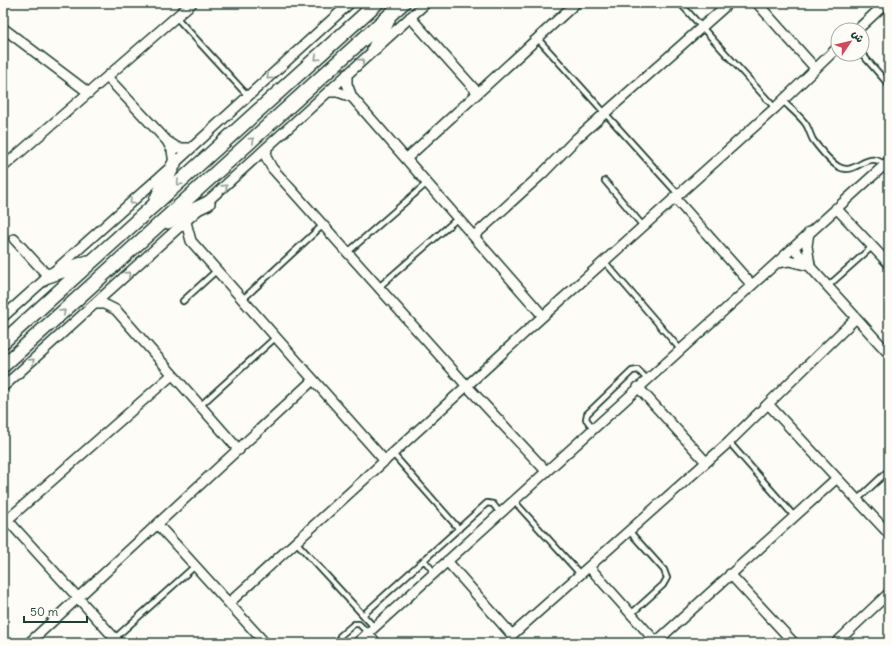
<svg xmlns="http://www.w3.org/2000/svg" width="892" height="646" font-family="Delius,'Playpen Sans Arabic',sans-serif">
<rect width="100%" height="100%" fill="#fdfcf7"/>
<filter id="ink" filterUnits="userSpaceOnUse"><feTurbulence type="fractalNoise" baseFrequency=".025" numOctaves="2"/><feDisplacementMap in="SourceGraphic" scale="8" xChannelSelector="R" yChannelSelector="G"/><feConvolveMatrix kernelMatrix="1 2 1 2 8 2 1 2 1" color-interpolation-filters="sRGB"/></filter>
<g filter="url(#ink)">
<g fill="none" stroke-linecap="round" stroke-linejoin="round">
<!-- lane casing -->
<g stroke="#1f3d34" stroke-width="8">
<path id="lane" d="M680,3l95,105
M176,17l72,79
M538,39l140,155
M862,54l27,31
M783,101c7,7 16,14 22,22 4,5 5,12 8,17 6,8 17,22 26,27 18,10 29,-22 50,2
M605,181l38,45
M348,252l79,-69
M604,261l76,88
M828,286l45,-40
M379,287l79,-69
M242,300l81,-75
M183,301l33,-30
M200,406l75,-68
M593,428l-7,-9 1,-5 45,-43 6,-1 9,9
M729,442l65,74
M393,454l66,75
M857,500l32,-30
M514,501l67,74
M630,532l34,38 3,8 -4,7 -32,29
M296,542l78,85
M424,560l10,12
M363,615l124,-112 6,1 7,9
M115,638l80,-72
M340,643v-7l14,-12h5l9,9"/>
</g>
<!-- street casing -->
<g stroke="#1f3d34" stroke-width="12">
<path id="street" d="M757,3l58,65
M410,17l68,76
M3,28l86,65
M857,30l29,-27
M347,74v10l5,13 191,219
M107,77l60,64 11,7h13
M328,92h10l14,5
M167,141l5,9 2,14
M267,148l-1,9 6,11 194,217 80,86
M406,159l170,-156
M3,167l189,-164
M674,197l77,87
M836,208l53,56
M186,222l5,19 194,220
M809,232l-2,14 3,19
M474,236l69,-63 34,-35 152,-135
M14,239l34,37
M793,248l96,106
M777,263l12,-2 20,5
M95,304h9l12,6 123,140
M3,317l171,-153 176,-161
M3,387l423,-384
M638,387l68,75
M768,404l121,130
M3,515l116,128
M7,520l165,-145
M158,525l107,118
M447,561l65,74 217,-193 127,-124
M590,568l67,75
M730,574l64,69
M229,603l312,-285 234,-210 63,-61
M368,633l8,10
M656,642l181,-164
M29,643l284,-263
M357,643l532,-482
M836,643l53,-50"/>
</g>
<!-- secondary casing -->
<g stroke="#1f3d34" stroke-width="16">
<path id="secondary" d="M374,49l14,-29
M156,200l18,-36
M168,222l40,-19
M48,276l40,-14
M3,342l374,-339
M3,366l400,-363"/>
</g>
<!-- lane -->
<use href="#lane" stroke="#fdfcf7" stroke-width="4.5"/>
<!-- street -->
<use href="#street" stroke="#fdfcf7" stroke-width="9"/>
<!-- secondary -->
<use href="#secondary" stroke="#fdfcf7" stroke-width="13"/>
</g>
<!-- one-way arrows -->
<defs><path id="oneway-chevron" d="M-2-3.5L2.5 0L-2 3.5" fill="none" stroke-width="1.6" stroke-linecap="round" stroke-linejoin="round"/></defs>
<g stroke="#8e9c96">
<use href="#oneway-chevron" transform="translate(317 58) rotate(138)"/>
<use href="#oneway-chevron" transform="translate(362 61) rotate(-42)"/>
<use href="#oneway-chevron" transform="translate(269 77) rotate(138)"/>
<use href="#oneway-chevron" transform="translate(252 140) rotate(-42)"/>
<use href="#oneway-chevron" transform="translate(179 183) rotate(138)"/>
<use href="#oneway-chevron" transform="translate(225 187) rotate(-44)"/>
<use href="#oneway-chevron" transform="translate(132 202) rotate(138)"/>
<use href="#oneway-chevron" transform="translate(128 274) rotate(-42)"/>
<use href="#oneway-chevron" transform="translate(63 312) rotate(-42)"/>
<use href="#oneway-chevron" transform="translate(32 361) rotate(-42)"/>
</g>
</g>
<!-- margin -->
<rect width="892" height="646" fill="none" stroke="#fdfcf7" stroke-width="16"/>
<rect x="8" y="8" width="876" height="630" fill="none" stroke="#1f3d34" stroke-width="1.5" filter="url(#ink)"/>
<!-- north arrow -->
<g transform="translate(850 42) rotate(55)"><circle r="19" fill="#fdfcf7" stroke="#a4b0a9"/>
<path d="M0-3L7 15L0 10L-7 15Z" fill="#d1495b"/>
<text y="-6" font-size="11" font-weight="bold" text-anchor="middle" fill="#1f3d34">ش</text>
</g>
<!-- scale -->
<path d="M24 616v6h63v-6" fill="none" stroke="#1f3d34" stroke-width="2"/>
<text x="30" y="616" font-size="12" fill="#1f3d34" stroke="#fdfcf7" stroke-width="3" paint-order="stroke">50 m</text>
</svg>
